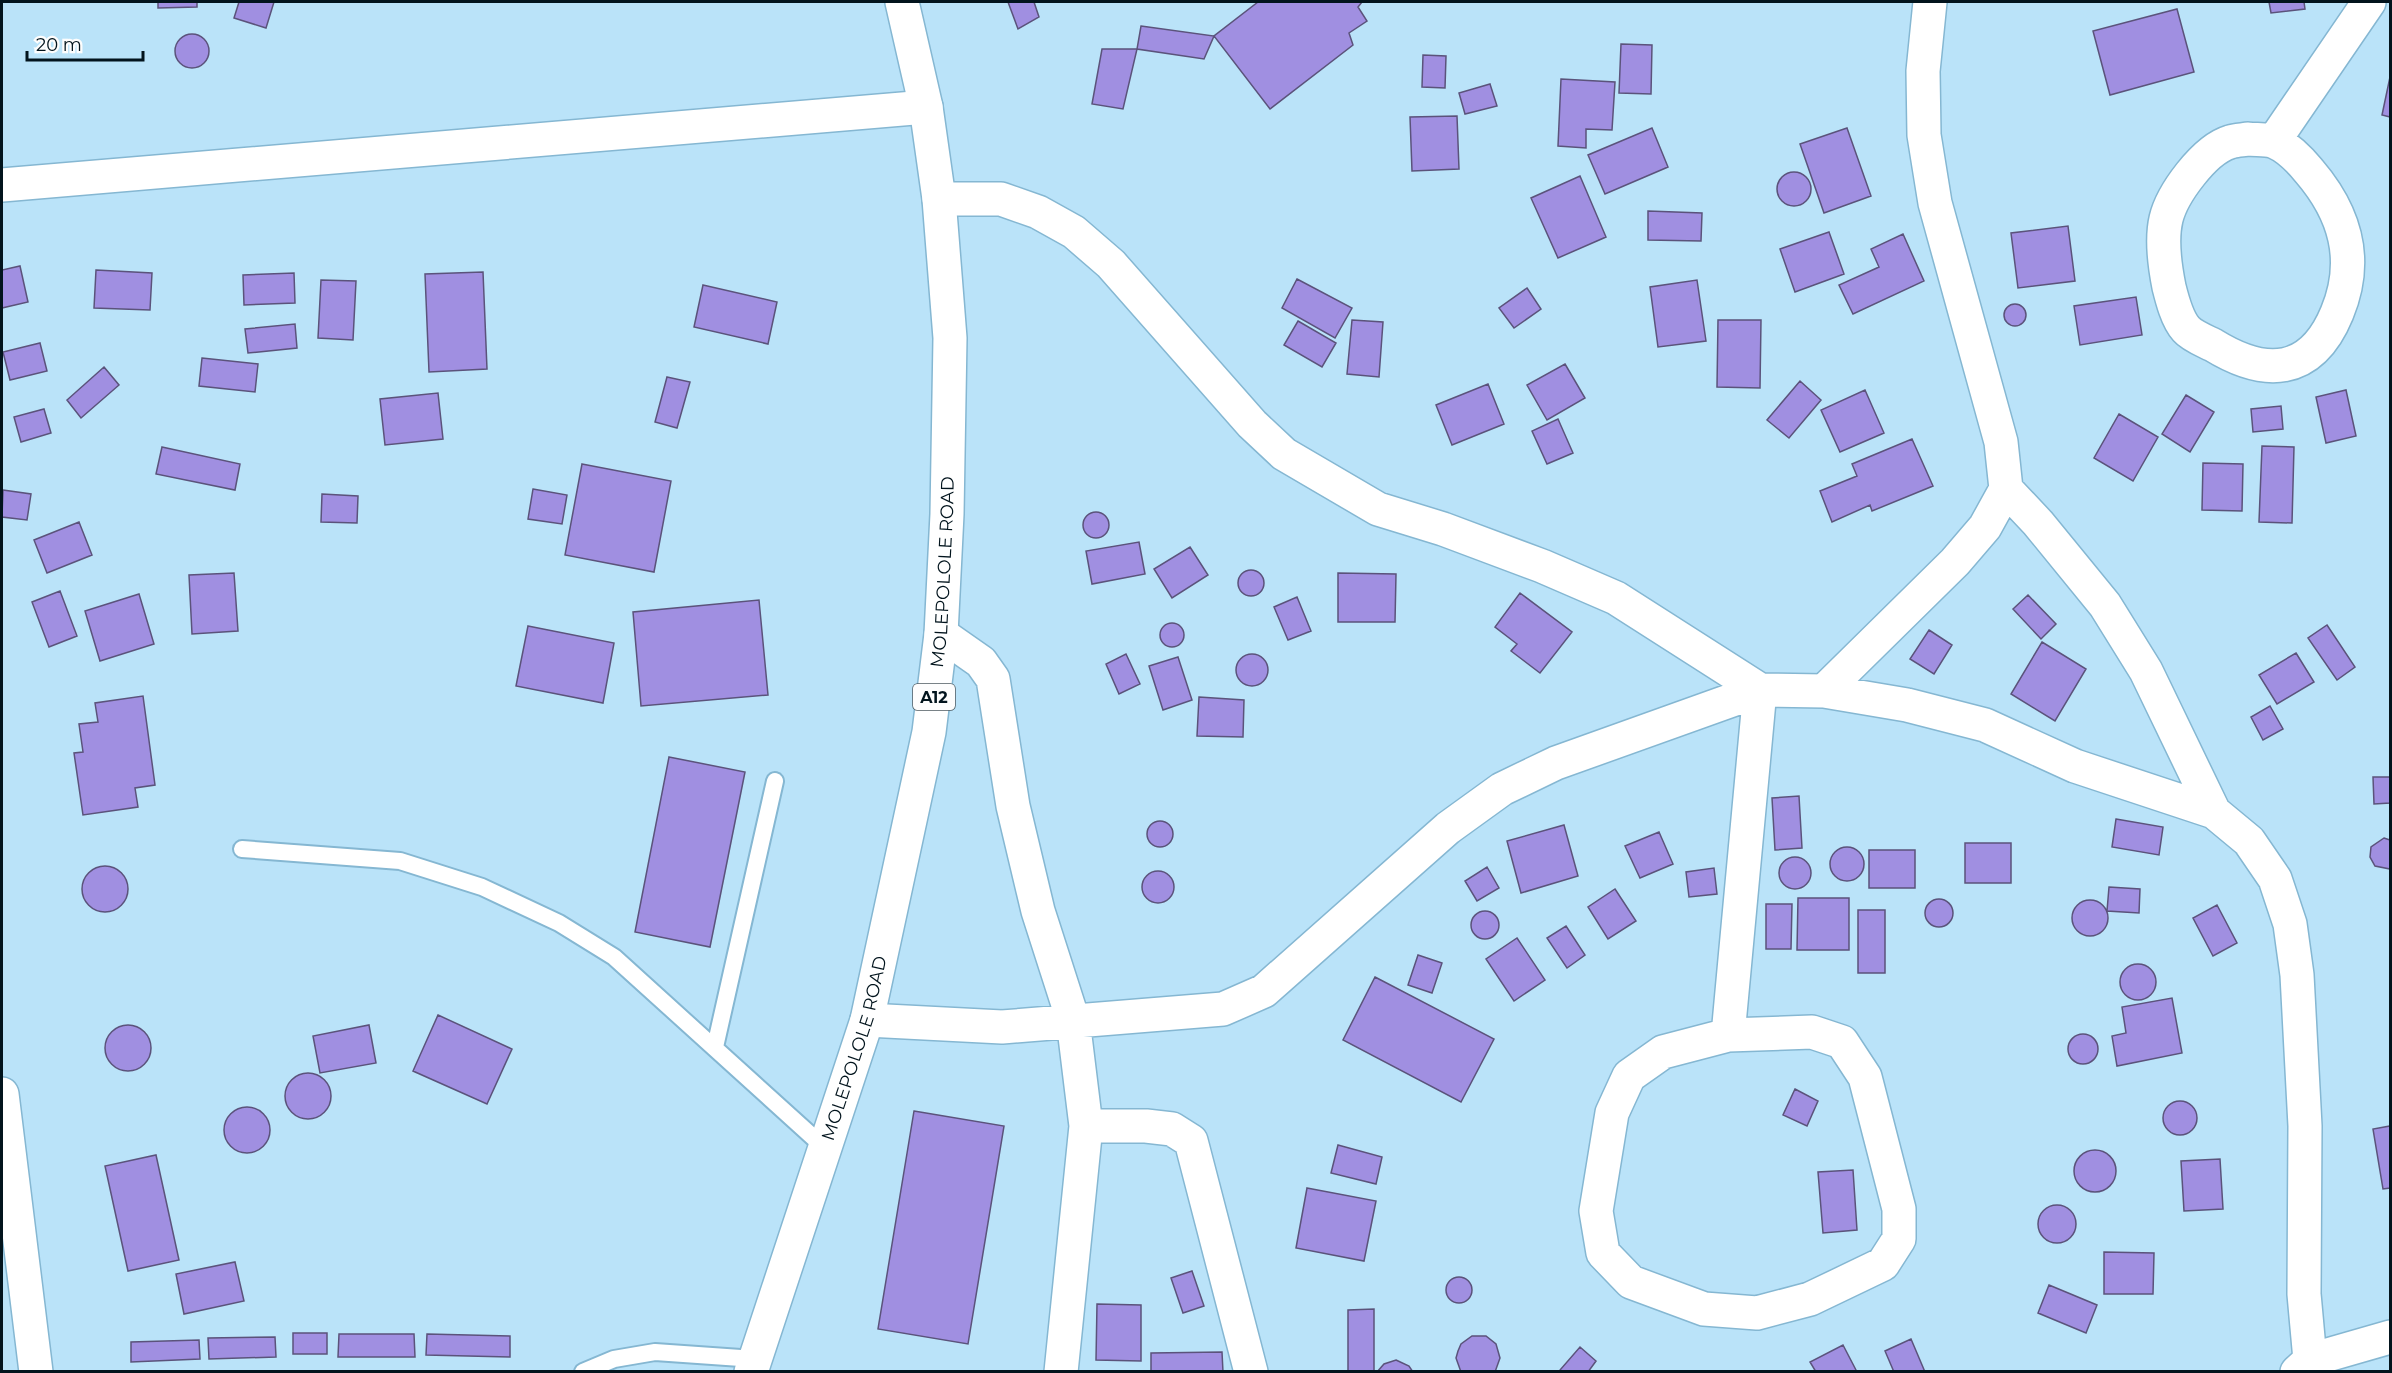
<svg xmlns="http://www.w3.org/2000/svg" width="2392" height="1373" font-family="Montserrat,sans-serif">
<rect width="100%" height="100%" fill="#bae3f9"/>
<!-- building -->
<path fill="#a08fe1" stroke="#5b537b" stroke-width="1.5" d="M158,2h39v5l-39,1z
M239,2h35l-8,26 -32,-10z
M1008,2h26l5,15 -21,12z
M1258,2h104l-4,5 9,14 -18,12 4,12 -83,64 -56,-73z
M2269,2h35l1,7 -34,4z
M2177,9l17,63 -84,23 -17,-64z
M1141,26l73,10 -10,23 -67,-10z
M175 51a17 17 0 1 1 34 0a17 17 0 1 1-34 0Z
M1621,44l31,1 -1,49 -32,-1z
M1102,49h35l-14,60 -31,-5z
M1423,55l23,1 -1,32 -23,-1z
M2390,77v40l-8,-2z
M1561,79l54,3 -3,48 -26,-1v19l-28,-2z
M1490,84l7,22 -32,8 -6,-21z
M1457,116l2,53 -47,2 -2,-54z
M1652,128l16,39 -63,27 -17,-39z
M1847,128l24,68 -47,17 -24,-69z
M1777 189a17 17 0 1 1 34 0a17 17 0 1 1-34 0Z
M1580,176l26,61 -48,21 -27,-60z
M1648,211l54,2 -1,28 -53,-1z
M2068,226l7,55 -57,7 -7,-55z
M1829,232l15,42 -49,18 -15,-43z
M1903,234l21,47 -71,33 -14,-29 40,-18 -8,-18z
M20,266l8,36 -26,6v-38z
M96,270l56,3 -2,37 -56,-2z
M483,272l4,97 -58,3 -4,-98z
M294,273l1,30 -51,2 -1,-30z
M1297,279l55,29 -17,30 -53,-30z
M321,280l35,1 -3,59 -35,-2z
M1697,280l9,61 -48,6 -8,-60z
M703,285l74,17 -9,42 -74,-17z
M1527,288l14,21 -27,19 -15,-20z
M2136,297l6,38 -62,10 -6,-39z
M2004 315a11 11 0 1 1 22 0a11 11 0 1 1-22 0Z
M1352,320l31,2 -4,55 -32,-3z
M1718,320h43l-1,68 -43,-1z
M1298,321l38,22 -14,24 -38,-22z
M295,324l2,24 -49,5 -3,-24z
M40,343l7,28 -37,9 -7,-28z
M202,358l56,6 -3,28 -56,-6z
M1565,364l20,34 -38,22 -20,-35z
M104,367l15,18 -38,33 -14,-18z
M667,377l23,5 -13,46 -22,-6z
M1800,381l21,19 -32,38 -22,-18z
M1488,384l16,40 -52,21 -16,-40z
M1865,390l19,43 -44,19 -19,-42z
M2346,390l10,46 -30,7 -10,-46z
M438,393l5,46 -58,6 -5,-46z
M2186,395l28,17 -24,40 -28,-18z
M2281,406l2,23 -30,3 -2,-23z
M44,409l7,24 -30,9 -7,-25z
M2119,414l39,23 -25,44 -39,-23z
M1558,419l15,34 -26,11 -15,-33z
M1912,439l21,47 -61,25 -2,-6 -38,17 -12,-31 37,-15 -5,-12z
M2262,446l32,1 -2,76 -33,-1z
M162,447l78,17 -5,26 -79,-16z
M2203,463l40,1 -1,47 -40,-1z
M582,464l89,17 -17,91 -89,-17z
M533,489l34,6 -5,29 -34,-5z
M3,490l28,4 -4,26 -25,-3z
M322,494l36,2 -1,27 -36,-1z
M1083 525a13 13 0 1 1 26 0a13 13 0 1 1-26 0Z
M79,522l13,33 -45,18 -13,-33z
M1139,542l6,32 -53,10 -6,-33z
M1190,547l18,28 -36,23 -18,-29z
M1238 583a13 13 0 1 1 26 0a13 13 0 1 1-26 0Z
M234,573l4,58 -46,3 -3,-59z
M1338,573l58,1 -1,48h-57z
M60,591l17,45 -28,11 -17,-45z
M1520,593l52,39 -32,41 -29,-22 6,-7 -22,-17z
M139,594l15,50 -54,17 -15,-50z
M2028,595l28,29 -15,15 -28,-30z
M1297,597l14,34 -23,9 -14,-33z
M759,600l9,95 -127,11 -8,-94z
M1160 635a12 12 0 1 1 24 0a12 12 0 1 1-24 0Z
M2327,625l28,42 -18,13 -29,-42z
M528,626l86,17 -11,60 -87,-17z
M1929,630l23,15 -18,29 -24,-15z
M2042,642l44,27 -31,52 -44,-27z
M2296,653l18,29 -37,22 -18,-29z
M1126,654l14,30 -21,10 -13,-30z
M1236 670a16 16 0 1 1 32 0a16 16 0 1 1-32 0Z
M1178,657l14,43 -29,10 -14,-44z
M143,696l12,89 -20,3 3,19 -55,8 -9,-62 9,-1 -4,-28 19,-2 -3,-19z
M1199,697l45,3 -1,37 -46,-1z
M2270,706l13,23 -20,11 -12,-23z
M669,757l76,15 -35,175 -75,-15z
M2373,777h17v26l-16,1z
M1799,796l3,52 -27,2 -3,-52z
M2116,819l47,8 -4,28 -47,-8z
M1147 834a13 13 0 1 1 26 0a13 13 0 1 1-26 0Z
M1564,825l14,51 -57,17 -14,-52z
M1659,832l14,32 -33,14 -15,-32z
M2384,838l6,2v29l-15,-3 -5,-9 1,-10z
M1965,843h46v40h-46z
M1830 864a17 17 0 1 1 34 0a17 17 0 1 1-34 0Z
M1869,850h46v38h-46z
M1779 873a16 16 0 1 1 32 0a16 16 0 1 1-32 0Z
M82 889a23 23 0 1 1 46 0a23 23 0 1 1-46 0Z
M1487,867l12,21 -22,13 -12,-20z
M1714,868l3,26 -28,3 -3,-25z
M1142 887a16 16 0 1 1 32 0a16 16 0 1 1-32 0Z
M2109,887l31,2 -1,24 -32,-2z
M1615,889l21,32 -28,18 -20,-32z
M1798,898h51v52h-52z
M1925 913a14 14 0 1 1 28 0a14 14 0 1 1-28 0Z
M2072 918a18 18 0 1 1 36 0a18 18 0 1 1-36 0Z
M1766,904h26l-1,45h-25z
M2217,905l20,38 -24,13 -20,-38z
M1858,910h27v63h-27z
M1471 925a14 14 0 1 1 28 0a14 14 0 1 1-28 0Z
M1566,926l19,29 -18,13 -20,-30z
M1517,938l28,42 -31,21 -28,-42z
M1418,955l24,8 -10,30 -24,-8z
M2120 982a18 18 0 1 1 36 0a18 18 0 1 1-36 0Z
M1375,977l119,62 -33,63 -118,-62z
M2172,998l10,55 -65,13 -5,-30 14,-3 -4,-26z
M438,1015l74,34 -25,55 -74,-33z
M105 1048a23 23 0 1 1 46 0a23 23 0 1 1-46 0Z
M369,1025l7,38 -56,10 -7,-37z
M2068 1049a15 15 0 1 1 30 0a15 15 0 1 1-30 0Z
M285 1096a23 23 0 1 1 46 0a23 23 0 1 1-46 0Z
M1795,1089l23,12 -11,25 -24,-11z
M2163 1118a17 17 0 1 1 34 0a17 17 0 1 1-34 0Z
M224 1130a23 23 0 1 1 46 0a23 23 0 1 1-46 0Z
M914,1111l90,15 -36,218 -90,-15z
M2390,1126v62l-7,1 -10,-60z
M1338,1145l44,12 -6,27 -45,-11z
M2074 1171a21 21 0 1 1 42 0a21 21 0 1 1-42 0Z
M156,1155l23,105 -51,11 -23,-105z
M2220,1159l3,50 -39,2 -3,-50z
M1853,1170l4,60 -34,3 -5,-61z
M1307,1188l69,13 -12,60 -68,-13z
M2038 1224a19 19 0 1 1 38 0a19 19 0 1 1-38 0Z
M2104,1252l50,1 -1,41h-49z
M235,1262l9,39 -60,13 -8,-40z
M1192,1271l12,35 -21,7 -12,-35z
M1446 1290a13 13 0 1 1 26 0a13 13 0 1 1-26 0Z
M2049,1285l48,20 -11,28 -48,-20z
M1097,1304l44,1v56l-45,-1z
M1374,1309v63h-26v-62z
M293,1333h34v21h-34z
M339,1334h75l1,23h-77z
M427,1334l83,2v21l-84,-2z
M1472,1336h14l10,8 4,14 -5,14h-34l-5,-14 2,-7 3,-7z
M275,1337l1,20 -67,2 -1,-21z
M1911,1339l14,33h-31l-9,-21z
M199,1340l1,19 -69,3v-20z
M1843,1345l14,27h-41l-6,-10z
M1580,1347l16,14 -8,11h-27l-1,-2z
M1222,1352l1,20h-72v-19z
M1396,1360l13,6 4,6h-36l7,-8z"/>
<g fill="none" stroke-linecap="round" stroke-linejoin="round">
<!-- service casing -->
<g stroke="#85b7d2" stroke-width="20">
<path id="service" d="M242,849l158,12 82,26 77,36 55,34 211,191
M715,1047l60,-266
M583,1372l31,-13 41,-7 100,7"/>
</g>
<!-- minor casing -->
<g stroke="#85b7d2" stroke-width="36">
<path id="minor" d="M1930,2l-7,69 1,64 11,68 66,239 5,47 32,34 67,82 41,66 68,141 35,29 26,38 15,45 7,51 8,151 -1,168 6,66
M2248,139c8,1 20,0 27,3 14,6 25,18 34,29 36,42 50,89 28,142 -26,63 -72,64 -124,32 -8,-4 -21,-9 -27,-16 -9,-10 -14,-30 -17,-42 -4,-20 -8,-47 -3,-68 6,-25 38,-69 64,-77 6,-2 13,-2 18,-3z
M2274,141l95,-139
M939,199h62l37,13 36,20 37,32 141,160 32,30 94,55 65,20 99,37 74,32 144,92 64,1 83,14 78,20 90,41 139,46
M941,634l40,28 12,17 20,127 25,105 35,109 13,106 -25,246
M1824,691l131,-129 30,-35 21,-38
M867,1020l135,7 221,-18 41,-18 184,-163 54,-39 54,-26 204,-73 -32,345
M1812,1032l30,10 23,35 34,132v30l-16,25 -73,35 -53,14 -53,-4 -73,-27 -28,-29 -7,-42 16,-98 17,-37 34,-24 65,-17z
M2,1094l34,278
M1086,1126h60l26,3 19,12 60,231
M2297,1372l13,-12 80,-23"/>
</g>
<!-- tertiary casing -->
<g stroke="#85b7d2" stroke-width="36">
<path id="tertiary" d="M2,185l924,-78"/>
</g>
<!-- primary casing -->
<g stroke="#85b7d2" stroke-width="36">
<g id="primary">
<path id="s1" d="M751,1372l116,-352 62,-288 12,-98 6,-120 3,-176 -11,-139 -13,-92 -24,-105"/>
</g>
</g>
<!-- service -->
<use href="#service" stroke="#fff" stroke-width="16"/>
<!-- minor -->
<use href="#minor" stroke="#fff" stroke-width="33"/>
<!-- tertiary -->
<use href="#tertiary" stroke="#fff" stroke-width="33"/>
<!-- primary -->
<use href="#primary" stroke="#fff" stroke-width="33"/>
</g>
<g text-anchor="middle" stroke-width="6" stroke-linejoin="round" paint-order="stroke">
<!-- shield labels -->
<rect fill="#fdfdfd" stroke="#4d5a60" stroke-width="1.5" x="913" y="684" width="42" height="26" rx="4.5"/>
<g font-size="16" font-weight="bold" fill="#02141d">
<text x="934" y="703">A12</text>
</g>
<!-- street labels -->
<g font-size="18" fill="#02141d" stroke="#fdfdfd">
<text dy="6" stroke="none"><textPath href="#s1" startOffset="826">MOLEPOLOLE ROAD</textPath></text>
<text dy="6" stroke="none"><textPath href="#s1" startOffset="340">MOLEPOLOLE ROAD</textPath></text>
</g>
</g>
<!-- border -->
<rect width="2392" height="1373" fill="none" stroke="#02141d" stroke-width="6"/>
<!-- scale -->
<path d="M27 51v9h116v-9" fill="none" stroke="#02141d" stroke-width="3"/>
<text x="36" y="51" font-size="18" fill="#02141d" stroke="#fdfdfd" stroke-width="4.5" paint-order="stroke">20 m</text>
</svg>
